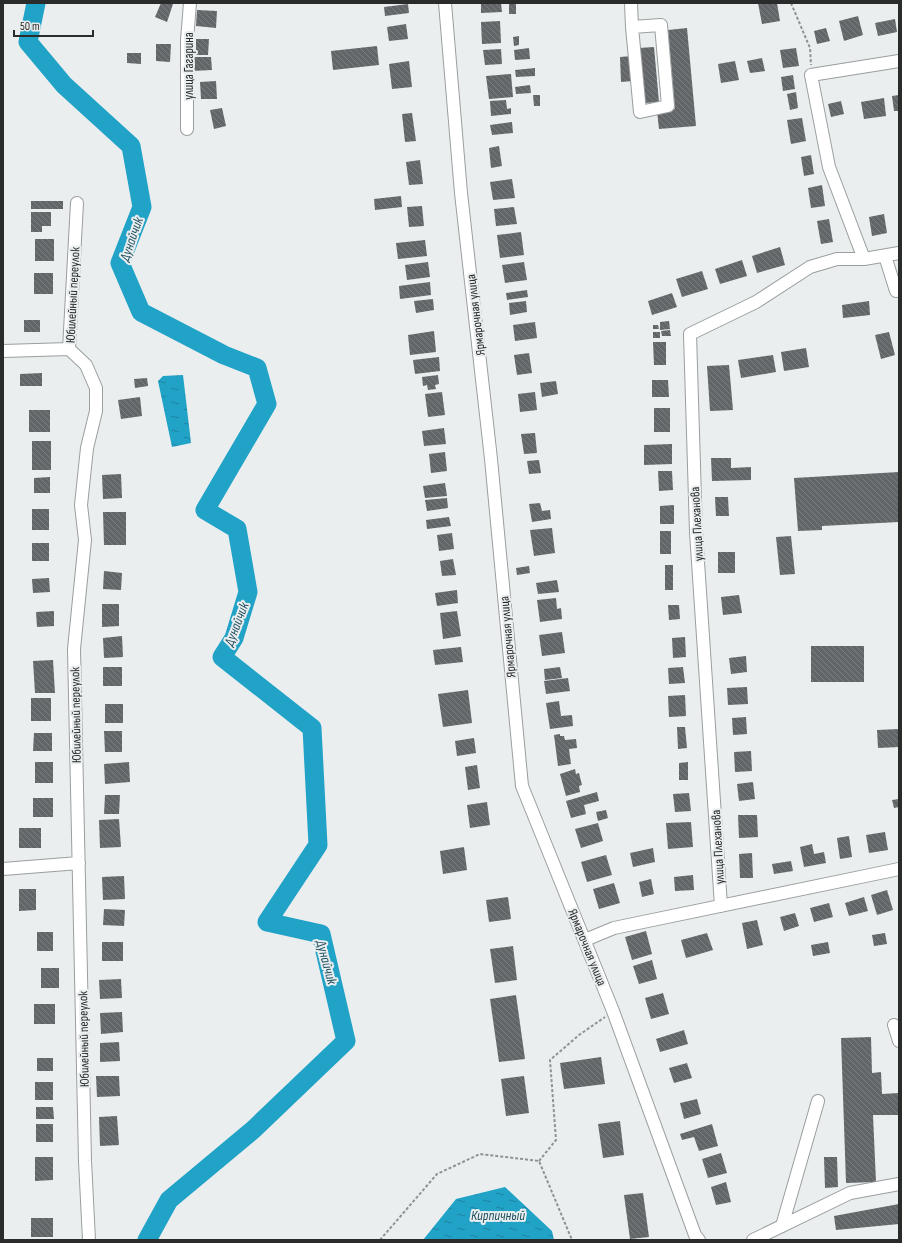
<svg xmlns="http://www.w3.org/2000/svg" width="902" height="1243" font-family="'Sofia Sans Condensed',sans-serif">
<defs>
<pattern id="water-ripples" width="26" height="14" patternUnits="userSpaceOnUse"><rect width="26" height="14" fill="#21a2c7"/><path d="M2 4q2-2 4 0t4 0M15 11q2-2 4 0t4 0" fill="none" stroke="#1d84a2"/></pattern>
<pattern id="building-back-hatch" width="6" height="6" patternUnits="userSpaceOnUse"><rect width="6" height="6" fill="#636668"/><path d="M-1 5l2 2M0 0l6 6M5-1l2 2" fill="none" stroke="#7a7c7e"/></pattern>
</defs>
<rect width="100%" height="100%" fill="#eaeeef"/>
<!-- water -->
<path fill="url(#water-ripples)" d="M183,375l8,68 -19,4 -14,-66 5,-5z
M505,1187l47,44 2,9h-131l33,-41z"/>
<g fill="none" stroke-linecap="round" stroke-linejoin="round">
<!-- river -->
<path stroke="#21a2c7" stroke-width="19" d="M36,3l-8,39 36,43 67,61 11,61 -22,56 21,49 83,43 33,13 10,36 -62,106 32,19 11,63 -14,46 -12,19 90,71 6,117 -51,77 54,12 25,107 -92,88 -85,71 -22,40"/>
</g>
<!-- building -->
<path fill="url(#building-back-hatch)" d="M161,3l12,1 -6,18 -12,-5z
M481,3h20l1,9 -21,1z
M758,3h19l3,18 -18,3z
M408,4l1,9 -24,3 -1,-9z
M509,4h7v10h-7z
M197,10l20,1 -1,17 -20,-2z
M858,16l5,19 -19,6 -5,-20z
M895,19l2,13 -19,4 -3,-13z
M500,21l1,22 -19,1 -1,-22z
M406,24l2,15 -19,2 -2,-14z
M687,28l9,98 -37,3 -2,-18 18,-2 -7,-79z
M826,28l4,13 -13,3 -3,-13z
M519,36v9l-5,1 -1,-9z
M196,39h13l-1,16h-12z
M156,44h15l-1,18 -14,-1z
M377,46l2,19 -46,5 -2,-19z
M654,47l5,55 -14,1 -6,-55z
M529,48l1,11 -15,1 -1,-10z
M796,48l3,18 -16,2 -3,-18z
M501,49l1,15 -17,1 -2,-15z
M127,53h14v11l-14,-1z
M632,56l1,25 -12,1 -1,-25z
M191,57h20l1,13 -20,1z
M762,58l3,13 -15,2 -3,-12z
M409,61l3,26 -20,2 -3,-25z
M735,61l4,19 -18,3 -3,-19z
M535,68v8l-19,1 -1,-7z
M511,74l2,23 -24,2 -3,-23z
M793,75l2,14 -12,2 -2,-14z
M216,81l1,18h-16l-1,-17z
M530,85l1,8 -15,1 -1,-7z
M796,92l2,16 -8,2 -3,-16z
M533,95h7v11h-6z
M899,95v16h-5l-2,-15z
M884,98l2,18 -22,3 -3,-17z
M506,100l1,9 4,-1v6l-20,2 -1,-15z
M841,101l3,13 -13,3 -3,-13z
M222,108l4,18 -12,3 -4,-19z
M412,113l4,28 -11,1 -3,-28z
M802,118l4,23 -15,3 -4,-24z
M512,122l1,11 -21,2 -2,-10z
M499,146l3,20 -11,2 -2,-20z
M811,155l3,19 -10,2 -3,-19z
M420,160l3,24 -14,1 -3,-23z
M512,179l3,19 -22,2 -3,-18z
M822,185l3,21 -14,2 -3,-20z
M401,196l1,11 -27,3 -1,-11z
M31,201h32v8h-32z
M422,206l2,20 -15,1 -2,-20z
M514,207l3,17 -21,2 -2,-17z
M31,212h20v14h-9v6h-11z
M884,214l3,19 -15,3 -3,-19z
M829,219l4,23 -12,2 -4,-23z
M521,232l3,23 -24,3 -3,-23z
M35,239h19v22h-19z
M425,240l2,16 -29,3 -2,-16z
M780,247l5,18 -28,8 -5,-17z
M742,260l5,16 -27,8 -5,-15z
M428,262l2,15 -23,3 -2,-15z
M524,262l3,18 -22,3 -3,-18z
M702,271l6,18 -26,8 -6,-18z
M34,273h19v21h-19z
M430,282l1,13 -31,4 -1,-13z
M527,290l1,7 -21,3 -1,-7z
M672,293l5,14 -25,8 -4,-14z
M433,299l1,11 -18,3 -2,-12z
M526,301l1,11 -17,3 -1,-12z
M869,301l1,14 -27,3 -1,-13z
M24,320h16v12h-16z
M669,321l1,8 -10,1v-8z
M535,322l2,16 -22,3 -2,-16z
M653,325h5l1,4h-6z
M670,330l1,6h-9l-1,-5z
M434,331l2,21 -26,3 -2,-20z
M653,332h7v6h-7z
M889,332l6,23 -14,4 -6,-24z
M653,342h13v23h-12z
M806,348l3,19 -25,4 -3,-19z
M529,353l3,20 -15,2 -3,-20z
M773,355l3,17 -35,6 -3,-18z
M439,357l1,14 -25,3 -2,-14z
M729,365l4,45 -23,1 -3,-45z
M42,373v13h-22v-12z
M438,375l1,9 -4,1 1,4 -8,1 -1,-5 -4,1 -1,-9z
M147,378l1,8 -13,2 -1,-9z
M652,380h16l1,17h-17z
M556,381l2,13 -16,3 -2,-14z
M442,392l3,23 -17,2 -3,-23z
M535,392l2,18 -17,2 -2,-18z
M140,397l2,19 -21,3 -3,-19z
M654,408h16v24h-16z
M29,410h21v22h-21z
M444,428l2,16 -22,2 -2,-15z
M535,433l2,20 -13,1 -3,-20z
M32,441h19v29h-19z
M672,444v20l-28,1v-20z
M445,452l2,19 -16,2 -2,-19z
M711,458h20v10l20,-1v13l-39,1z
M539,460l2,13 -12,1 -2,-13z
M658,471h14l1,19 -14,1z
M899,472v50l-77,4v4l-24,1 -4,-53z
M121,474l1,24 -19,1 -1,-24z
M50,477v16h-16v-15z
M445,483l2,13 -22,2 -2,-12z
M715,497h13l1,19h-13z
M447,498l1,10 -21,3 -2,-11z
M540,503l2,8 8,-1 1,9 -19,3 -3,-18z
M674,505v19h-14v-18z
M32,509h17v21h-17z
M103,512h23v33h-22z
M449,517l2,9 -24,3 -1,-9z
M552,528l3,25 -21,3 -4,-26z
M660,531h11v23h-11z
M452,533l2,16 -15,2 -2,-16z
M791,536l4,38 -15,1 -4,-38z
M32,543h17v18h-17z
M718,552h17v21h-17z
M453,559l3,16 -14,1 -2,-15z
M665,565h8v25h-8z
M529,566l1,7 -13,2 -1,-7z
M104,571l18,2 -1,17 -18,-1z
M49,578l1,14 -17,1 -1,-14z
M557,580l2,12 -21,2 -2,-11z
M457,590l1,13 -21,3 -2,-13z
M739,595l3,18 -19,2 -2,-18z
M556,598l1,11 4,-1 1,11 -22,3 -3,-22z
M102,604h17v22l-17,1z
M668,605h11l1,14 -11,1z
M54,611v15l-17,1 -1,-15z
M457,611l4,25 -18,3 -3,-26z
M562,632l3,21 -23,3 -3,-21z
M122,636l1,21 -19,1 -1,-20z
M685,637l1,20 -13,1 -1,-20z
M811,646h53v36h-53z
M461,647l2,15 -28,3 -2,-15z
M746,656l1,16 -16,2 -2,-16z
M53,660l2,33h-20l-2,-32z
M103,667h19v19h-19z
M560,667l2,11 -17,2 -1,-11z
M683,667l2,16 -16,1 -1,-16z
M568,678l2,13 -24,3 -2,-13z
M747,687l1,17 -20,1 -1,-17z
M468,690l4,33 -29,4 -5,-33z
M685,695l1,21 -17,1 -1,-21z
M31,698h20v23h-20z
M559,701l2,15 11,-1 1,11 -23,3 -4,-26z
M105,704h18v19h-18z
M746,717l1,17 -14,1 -1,-17z
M677,727h8l2,21 -9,1z
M899,729v18l-21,1 -1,-18z
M104,731h18v21h-17z
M34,733h18v18h-19z
M560,734v2h4l1,4 11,-1 1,9 -8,1 2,15 -13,2 -4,-31z
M474,738l2,15 -19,3 -2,-15z
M751,751l1,20 -17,1 -1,-20z
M35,762h18v21h-18z
M129,762l1,20 -25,2 -1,-20z
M688,762v18h-9v-17z
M477,765l3,23 -12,2 -3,-23z
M575,769l1,5 3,-1 3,12 -3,1 1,6 -14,4 -6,-22z
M753,782l2,17 -16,2 -2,-17z
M597,792l2,9 -15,4 2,9 -15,4 -5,-17z
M689,793l2,18 -16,1 -2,-18z
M105,795h15l-1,19h-15z
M33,798h20v19h-20z
M899,799v8l-5,1 -2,-8z
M487,802l3,23 -20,3 -3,-23z
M606,810l2,8 -10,3 -2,-9z
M738,815h19l1,22 -19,1z
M119,819l2,28 -21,1 -1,-28z
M691,822l2,25 -25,2 -2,-26z
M598,823l5,18 -22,7 -6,-19z
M19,828h22v20h-22z
M885,832l3,18 -19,3 -3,-18z
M849,836l3,21 -12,2 -3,-21z
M812,844l2,10 10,-2 2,11 -22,4 -4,-20z
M464,847l3,23 -24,4 -3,-23z
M653,848l2,14 -22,5 -3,-14z
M752,853l1,25h-13l-1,-24z
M606,855l6,20 -25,7 -6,-20z
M791,861l2,10 -19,3 -2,-10z
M693,875l1,15 -19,1 -1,-14z
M124,876l1,23 -22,1 -1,-23z
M651,879l3,15 -12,3 -3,-15z
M614,883l6,20 -21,6 -6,-20z
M19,889h17v21l-17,1z
M887,890l6,20 -16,5 -6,-20z
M508,897l3,22 -22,3 -3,-22z
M864,897l4,14 -19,5 -4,-13z
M829,903l4,14 -19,5 -4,-14z
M104,909l21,1 -1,16 -21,-1z
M795,913l4,13 -15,5 -4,-14z
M757,920l6,25 -16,4 -5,-26z
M646,931l6,23 -20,6 -7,-23z
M37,932h16v19h-16z
M707,933l6,17 -27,8 -5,-18z
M885,933l2,11 -13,2 -2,-11z
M102,942h21v19h-21z
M828,942l2,11 -17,3 -2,-11z
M513,946l4,34 -22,3 -5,-34z
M652,960l5,19 -18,5 -6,-18z
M41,968h18v20h-18z
M121,979l1,19 -22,1 -1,-19z
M663,993l6,21 -18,5 -6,-21z
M516,995l9,64 -26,3 -9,-63z
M34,1004h21v20h-21z
M122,1012l1,20 -22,2 -1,-21z
M684,1030l4,14 -28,8 -4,-13z
M871,1037l1,36 9,-1 1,22 17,-1v22h-26l3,67 -30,1 -5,-145z
M119,1042l1,19 -20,1v-19z
M601,1057l4,27 -41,5 -4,-26z
M37,1058h16v13h-16z
M687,1063l5,15 -18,5 -5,-15z
M96,1076h23l1,20 -23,1z
M524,1076l5,37 -23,3 -5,-37z
M35,1082h18v18h-18z
M697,1099l4,15 -17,5 -4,-16z
M36,1107h17l1,12h-18z
M117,1116l2,29 -19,1 -1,-29z
M620,1121l4,34 -21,3 -5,-34z
M36,1124h17v18h-17z
M712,1124l6,22 -19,5 -5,-14 -12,3 -2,-6z
M721,1153l6,20 -19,5 -6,-19z
M35,1157h18v23l-18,1z
M824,1157h13l1,30 -13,1z
M726,1182l5,20 -15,3 -5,-18z
M643,1193l6,44 -19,2 -6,-44z
M899,1204v20l-63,6 -2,-14z
M31,1218h22v19h-22z"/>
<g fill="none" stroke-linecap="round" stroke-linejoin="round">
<!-- minor casing -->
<g stroke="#9a9e9f" stroke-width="14">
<path id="minor" d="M445,3l16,190 30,266 31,327 91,225 82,224 4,5
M631,3l1,24 8,85 28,-6 -7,-81 -29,2
M187,129v-89l3,-37
M77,203l-8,146 17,16 10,23v23l-9,37 -6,57 4,35 -11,109 11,512 4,79
M885,256l11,35 3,-1
M864,259l-35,-92 -18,-92 88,-14
M3,351l66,-2
M3,869l76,-6
M721,906l-25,-374 -6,-198 66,-32 54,-35 27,-8h27l35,-6
M585,940l29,-12 285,-59
M894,1025l5,16
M782,1226l36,-125
M753,1240l97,-47 49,-9"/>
</g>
<!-- path -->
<path stroke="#8f9293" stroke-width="2" stroke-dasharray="3 2" stroke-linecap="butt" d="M791,3l19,45 1,17
M539,1161l17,-21 -6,-80 29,-25 26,-18
M380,1240l57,-66 43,-20 59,7 33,79"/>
<!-- minor -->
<use href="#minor" stroke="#fff" stroke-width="12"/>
</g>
<g text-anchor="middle" stroke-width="4" stroke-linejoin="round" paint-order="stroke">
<!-- street labels -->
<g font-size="13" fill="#2a2c2c" stroke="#eaeeef">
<text transform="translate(188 66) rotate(-90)" y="5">улица Гагарина</text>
<text transform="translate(72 295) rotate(-87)" y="5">Юбилейный переулок</text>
<text transform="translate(475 315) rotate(-97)" y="5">Ярмарочная улица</text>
<text transform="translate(696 524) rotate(-93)" y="5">улица Плеханова</text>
<text transform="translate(507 637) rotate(-95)" y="5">Ярмарочная улица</text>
<text transform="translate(75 715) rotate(-91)" y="5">Юбилейный переулок</text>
<text transform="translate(717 847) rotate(-93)" y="5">улица Плеханова</text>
<text transform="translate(588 947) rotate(68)" y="5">Ярмарочная улица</text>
<text transform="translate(83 1039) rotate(-91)" y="5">Юбилейный переулок</text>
</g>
<!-- water labels -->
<g font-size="14" font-style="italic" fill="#1e4f5f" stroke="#eaeeef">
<text transform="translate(131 239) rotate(-71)" y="5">Дунайчик</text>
<text transform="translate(236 624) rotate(-69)" y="5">Дунайчик</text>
<text transform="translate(327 962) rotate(75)" y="5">Дунайчик</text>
<text x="498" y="1220">Кирпичный</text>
</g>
</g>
<!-- border -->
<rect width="902" height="1243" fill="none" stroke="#2a2c2c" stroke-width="8"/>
<!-- scale -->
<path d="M14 30v6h79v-6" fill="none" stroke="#2a2c2c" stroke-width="2"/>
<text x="20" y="30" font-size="12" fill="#2a2c2c" stroke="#eaeeef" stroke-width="3" paint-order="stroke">50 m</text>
</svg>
